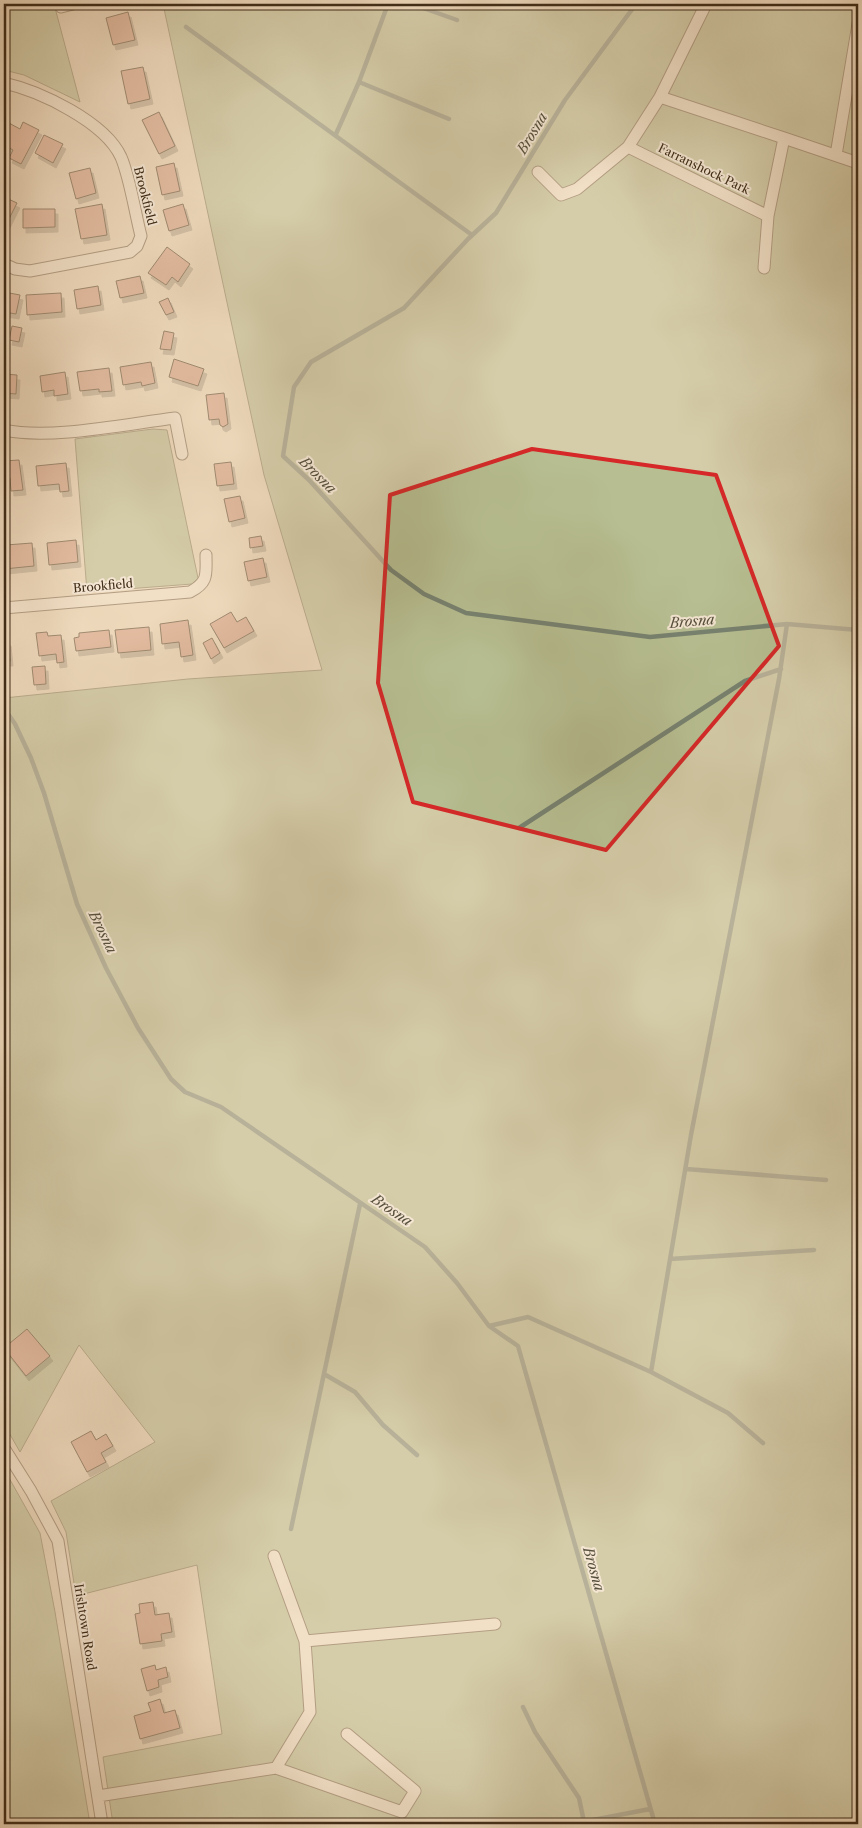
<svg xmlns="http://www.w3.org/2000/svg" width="862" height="1828" font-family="'Libre Caslon Text',serif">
<defs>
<filter id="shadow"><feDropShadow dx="3" dy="5" stdDeviation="0" flood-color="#0004"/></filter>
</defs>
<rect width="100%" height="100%" fill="#eed9bc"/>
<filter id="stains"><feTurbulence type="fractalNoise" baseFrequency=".004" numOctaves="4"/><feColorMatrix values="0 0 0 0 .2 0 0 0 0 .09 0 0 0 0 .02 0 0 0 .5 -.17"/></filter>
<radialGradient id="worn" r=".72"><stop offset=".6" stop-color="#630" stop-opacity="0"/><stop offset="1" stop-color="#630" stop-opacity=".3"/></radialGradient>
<!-- green -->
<path fill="#b7bf92" stroke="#7c7655" d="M4,4h50l26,98 -56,-27 -20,-5z
M163,4h695v1820h-625v-6l-120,6 -10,-67 119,-23 -25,-169 -121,31 -10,-64 -15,-31 104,-59 -76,-97 -59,107 -16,-28v-726l184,-19 134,-9 -58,-195z
M153,429l14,1 31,148 -6,6 -105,8 -12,-153z
M4,1469l36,64 15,79 35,212h-86z"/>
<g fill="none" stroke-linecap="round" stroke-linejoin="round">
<!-- stream -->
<path stroke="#778270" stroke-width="4.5" d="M412,4l45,16
M636,4l-71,96 -69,113 -28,26 -64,69 -93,54 -17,25 -11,69 26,24 82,90 33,24 42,19 184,24 137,-13 71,6
M186,27l286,208
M359,82l90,37
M336,134l23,-52 29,-78
M4,708l11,16 16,34 13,35 33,111 29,64 32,60 33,51 14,13 36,15 204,140 32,36 32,43 29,20 137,478
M519,828l226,-147 36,-12
M686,1169l140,11
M670,1259l144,-9
M489,1326l39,-9 123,55 77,41 35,30
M651,1372l40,-237 88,-456 8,-55
M324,1374l31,18 28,33 34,30
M291,1529l69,-325
M523,1707l12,25 44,66 5,24
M572,1824l78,-15"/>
</g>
<!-- building -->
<path fill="#d49a80" stroke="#402d18" filter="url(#shadow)" d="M128,12l7,28 -22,5 -7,-27z
M143,67l7,32 -22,5 -7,-33z
M159,112l16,34 -16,8 -17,-34z
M7,122l13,7 3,-7 16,8 -18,34 -12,-6 4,-8 -9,-5v-18z
M44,135l19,9 -10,19 -18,-10z
M174,163l6,28 -18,4 -6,-28z
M90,168l6,25 -20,6 -7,-26z
M4,197l13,6 -10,20 -3,-1z
M102,204l5,31 -26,4 -6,-30z
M183,204l6,21 -20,6 -6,-21z
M23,209h32v18l-32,1z
M167,247l23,17 -12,18 -6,-5 -6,8 -18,-12z
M140,276l4,17 -24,5 -4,-17z
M98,286l3,19 -24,4 -3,-19z
M4,292l16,3 -4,19 -12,-2z
M61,293l1,19 -35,3 -1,-20z
M168,298l6,14 -8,3 -7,-13z
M12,326l10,2 -3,14 -10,-2z
M164,331l10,2 -3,17 -11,-1z
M174,359l30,10 -6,17 -29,-9z
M151,362l4,21 -13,3 -1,-4 -18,3 -3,-18z
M109,368l3,23 -13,1v-3l-19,2 -3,-19z
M65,372l3,22 -14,2v-6l-12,2 -2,-16z
M4,374l13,1 -1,19 -12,-1z
M224,393l4,31 -5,3 -3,-2 -1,-6 -10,1 -3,-25z
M19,460l4,30 -12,1 -1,-13 -6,1v-18z
M231,462l3,22 -17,2 -3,-22z
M66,463l3,28 -9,1 -1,-8 -21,2 -2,-20z
M240,496l5,22 -16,4 -5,-23z
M261,536l2,10 -13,2 -1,-10z
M76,540l2,22 -29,3 -2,-22z
M32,543l2,23 -30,3 2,-24z
M263,558l4,19 -19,4 -4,-19z
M231,612l6,10 9,-5 8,14 -30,17 -14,-24z
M188,620l5,35 -12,2 -2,-15 -17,2 -2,-20z
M149,627l2,23 -33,3 -3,-23z
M109,630l2,17 -35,4 -2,-13 5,-1v-4z
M47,632l1,4 13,-1 3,27 -7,1 -1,-9 -17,2 -3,-23z
M212,638l8,15 -9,6 -8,-16z
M4,641h4l2,20h-6z
M45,666l1,18 -12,1 -2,-18z
M27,1329l23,27 -24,20 -22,-28z
M91,1431l5,9 10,-6 7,12 -12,7 5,9 -19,10 -16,-30z
M153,1602l2,13 14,-2 3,19 -11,2 1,7 -22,3 -5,-30 5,-1 -1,-9z
M155,1665l1,5 10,-3 2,10 -10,3 1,7 -12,4 -6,-22z
M160,1699l4,14 11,-3 5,18 -40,11 -6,-23 17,-5 -3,-8z"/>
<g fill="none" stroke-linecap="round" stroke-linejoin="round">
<!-- minor casing -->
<g stroke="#6c5841" stroke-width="13">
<path id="minor" d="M61,7l12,-3
M4,83c36,8 101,39 117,74 9,21 14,56 20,79l-4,10 -7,6 -100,19 -15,-2 -11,-5
M660,97l124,41 -16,78
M784,138l74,25
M628,147l140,69 -4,52
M836,155l22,-131
M538,172l23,23 16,-6 51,-42 32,-50 46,-93
M4,430c46,10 122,-6 171,-12l7,36
M4,608l186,-16c19,-10 16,-18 16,-37
M4,1448l27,43 27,50 44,283
M305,1641l190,-17
M276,1768l126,44 13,-21 -68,-57
M98,1796l178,-28 34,-56 -5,-71 -31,-85"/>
</g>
<!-- minor -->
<use href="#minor" stroke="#f4e6d3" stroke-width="11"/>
</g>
<!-- marked area -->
<path d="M0 0H862V1828H0ZM532,449l184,26 63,171 -173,204 -193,-48 -35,-119 12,-188z" fill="#eed9bc" fill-opacity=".55" fill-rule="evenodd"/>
<path fill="none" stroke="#d62828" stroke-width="4" stroke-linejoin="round" d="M532,449l184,26 63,171 -173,204 -193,-48 -35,-119 12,-188z"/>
<g text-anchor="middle" stroke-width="4" stroke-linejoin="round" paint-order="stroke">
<!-- street labels -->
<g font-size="12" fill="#402d18" stroke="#f4e6d3">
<text transform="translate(704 169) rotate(26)" y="4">Farranshock Park</text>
<text transform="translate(145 196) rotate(76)" y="4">Brookfield</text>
<text transform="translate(103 586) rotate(-5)" y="4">Brookfield</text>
<text transform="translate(85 1627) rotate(81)" y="4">Irishtown Road</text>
</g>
<!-- water labels -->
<g font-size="14" font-style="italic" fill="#57503d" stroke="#f4e6d3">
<text transform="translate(532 133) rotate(-59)" y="5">Brosna</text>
<text transform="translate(318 475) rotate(45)" y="5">Brosna</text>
<text transform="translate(692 621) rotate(-5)" y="5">Brosna</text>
<text transform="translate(103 932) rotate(64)" y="5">Brosna</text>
<text transform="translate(392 1210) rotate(34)" y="5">Brosna</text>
<text transform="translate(594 1569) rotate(74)" y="5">Brosna</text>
</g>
</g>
<!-- margin -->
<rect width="862" height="1828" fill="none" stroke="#eed9bc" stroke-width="20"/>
<rect x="5" y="5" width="852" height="1818" fill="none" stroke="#402d18" stroke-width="2.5"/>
<rect x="10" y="10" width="842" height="1808" fill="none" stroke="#402d18"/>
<rect width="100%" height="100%" filter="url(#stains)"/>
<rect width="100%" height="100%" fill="url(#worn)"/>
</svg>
